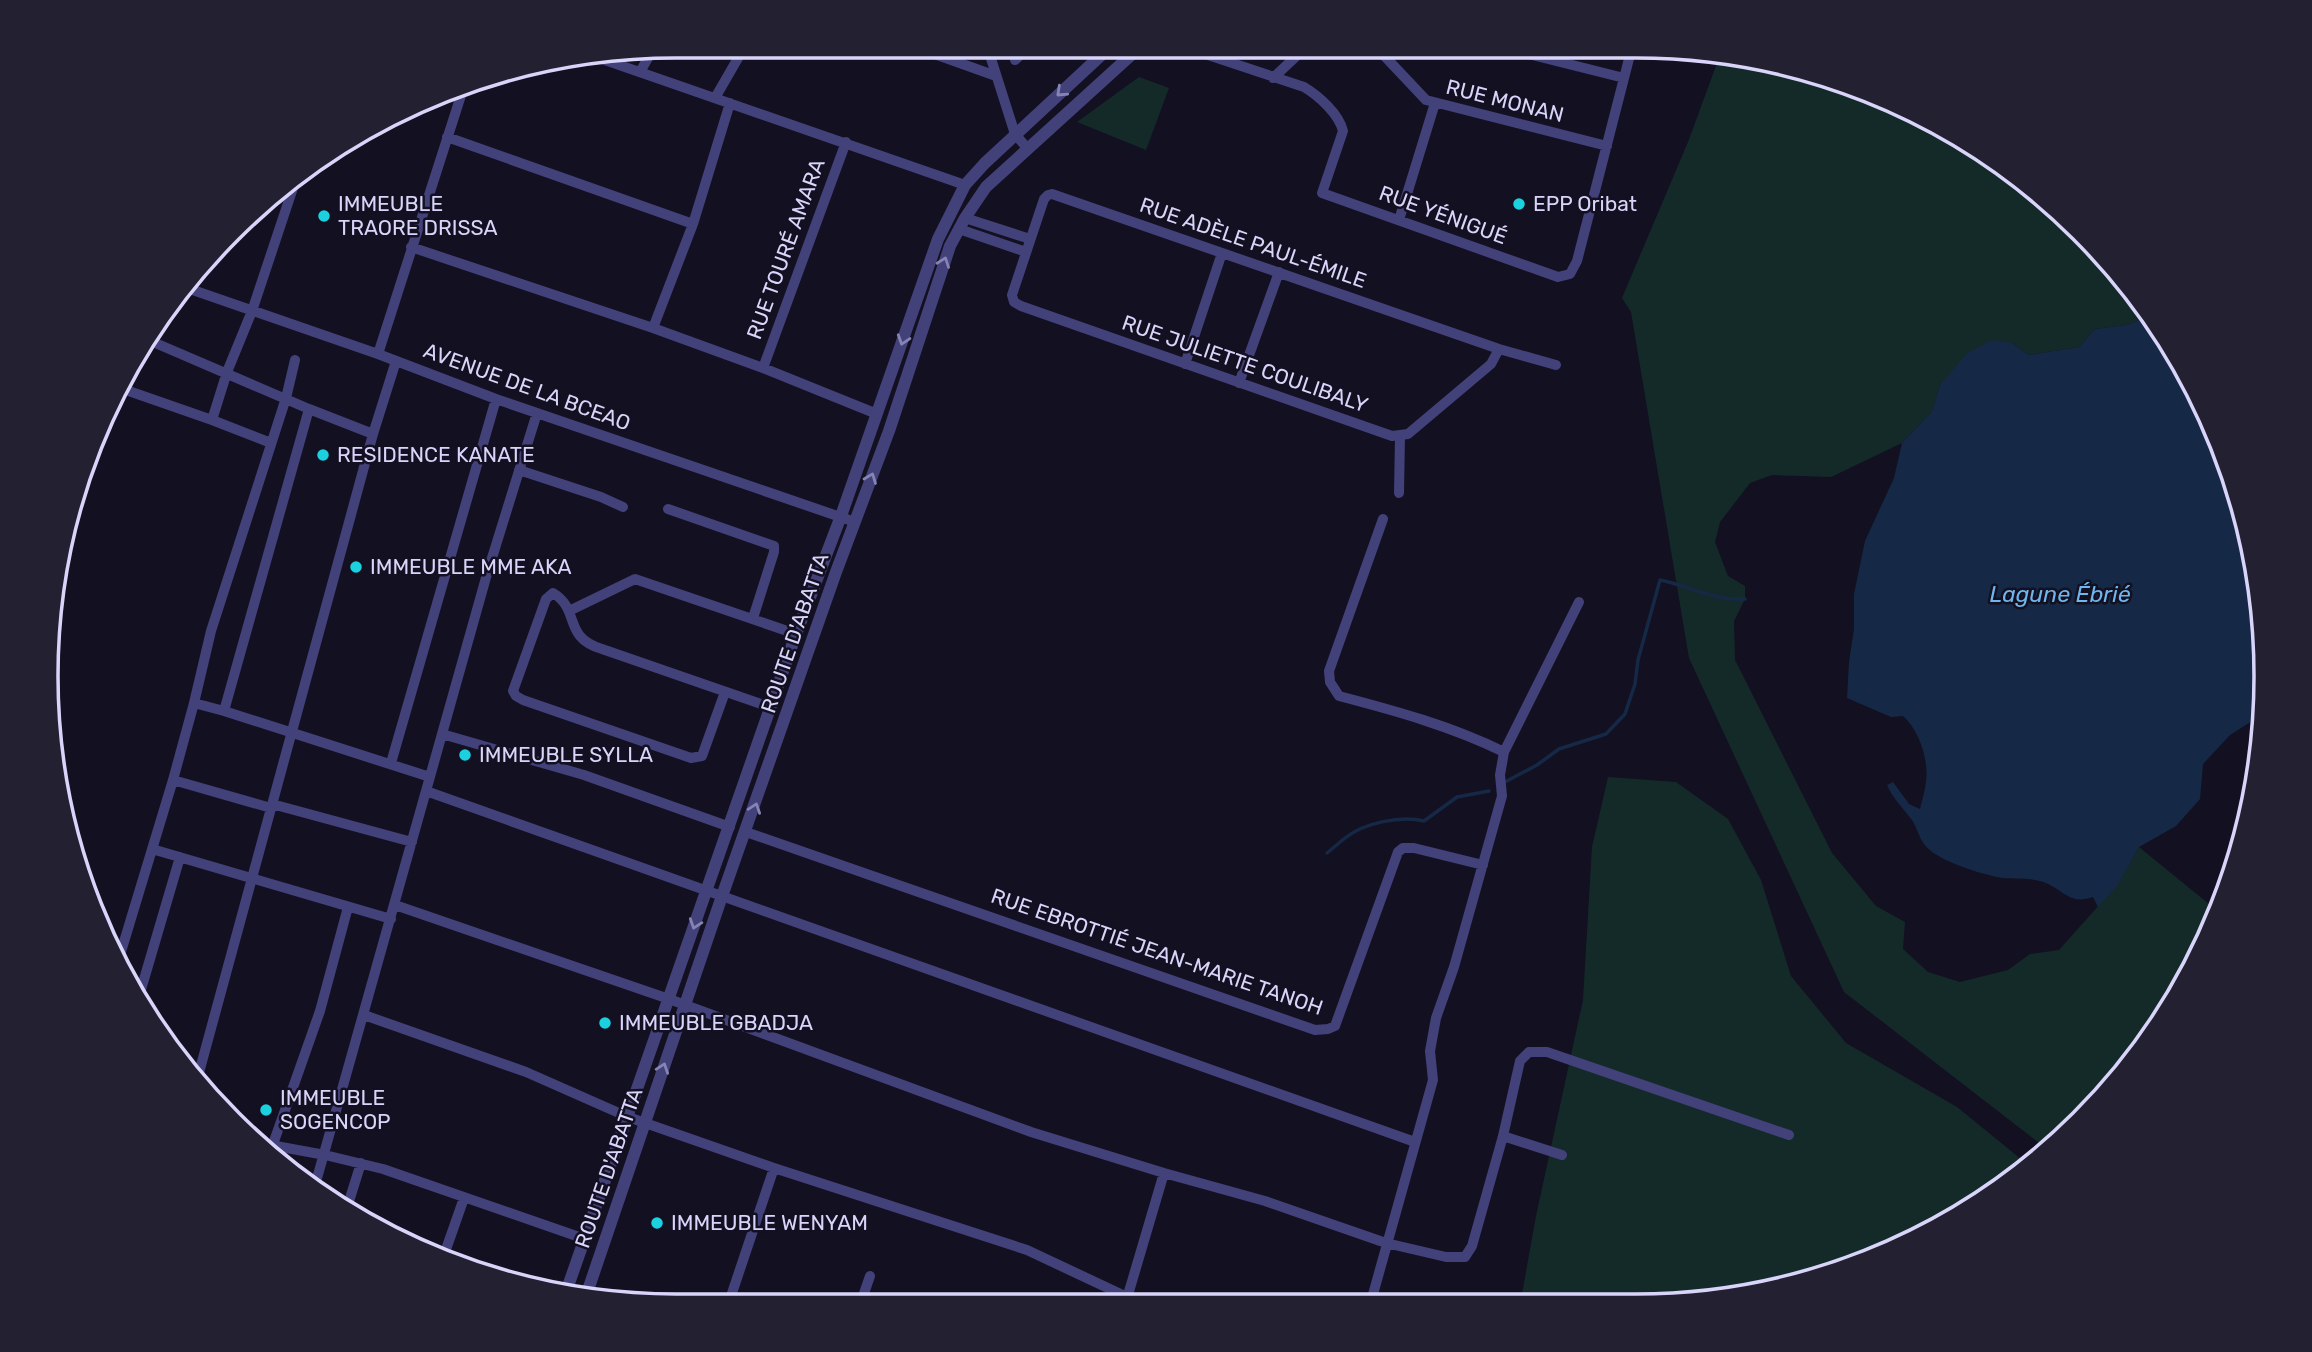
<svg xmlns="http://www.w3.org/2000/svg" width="2312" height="1352" font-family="Rubik,sans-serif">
<rect width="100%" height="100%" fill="#131021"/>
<!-- green -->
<path fill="#142a29" d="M1720,55l118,24 148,73 96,78 69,85 -24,10 -32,4 -16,18 -50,8 -17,-12 -72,42 -8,26 -30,32 -71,34 -59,-2 -22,8 -30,39 -5,20 13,34 17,10v13l-11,22 1,39 97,193 44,53 29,16 -2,27 25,23 32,10 48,-12 22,-16 29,-4 58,-65 22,-38 81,66 -60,113 -78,96 -35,27 -203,-157 -155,-334 -58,-346 -9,-14 66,-156z
M1139,77l30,11 -23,62 -69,-28z
M1608,777l68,5 52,37 33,61 30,96 55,67 111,64 70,57 -75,58 -114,51 -160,32h-158l16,-89 47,-216 9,-153z"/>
<!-- water -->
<path fill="#152946" d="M2151,315l9,10 58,109 36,119 12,123 -3,38 -33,21 -27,29 -3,35 -24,27 -37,21 -22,39 -19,21 -5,-10c-26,9 -30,-10 -53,-16 -14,-4 -29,-1 -43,-4 -19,-4 -62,-17 -73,-33 -5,-7 -7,-16 -12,-24 -9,-12 -19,-21 -25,-35l6,-3 16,22 11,5c2,-9 5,-18 6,-27 3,-22 -7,-52 -23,-66l-12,1 -44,-19 2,-36 5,-33v-35l11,-53 29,-63 8,-35 30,-32 8,-26 26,-31 26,-14 20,3 17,12 50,-8 16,-18 32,-4z"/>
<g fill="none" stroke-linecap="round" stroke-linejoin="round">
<!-- stream -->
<path stroke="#152946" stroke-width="3.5" d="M1505,782l32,-17 22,-16 47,-15 19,-20 10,-30 3,-24 22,-80c30,6 54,21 85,19
M1327,853c6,-5 12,-10 18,-15 19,-15 56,-23 79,-17l33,-24 32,-6"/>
<!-- minor -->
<path stroke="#42417a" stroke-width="10" d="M912,46l84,30
M987,46l28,88 12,14
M1181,46l123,41c15,9 35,27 39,44l-21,62 236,84 12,-3 7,-13 55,-214
M1375,46l51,54 181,46
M1501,47l123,31
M599,58l366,127
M1015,60l15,-14
M640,72l13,-23
M1273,78l34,-32
M715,98l30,-52
M447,137l246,87
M965,218l65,21
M1399,220l36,-117
M959,229l67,23
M411,247l242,81 110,40 114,46
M187,288l191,66 118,45 359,123
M653,328l40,-104 37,-121
M146,339l163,70 64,25
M1499,349l-8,15 -83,70 -16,2 -371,-130 -7,-4 -2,-7 32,-96 4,-4 4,-1 447,155 57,16
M378,354l87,-271
M1185,364l37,-111
M763,368l83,-226
M1239,383l40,-111
M123,389l89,31 15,-48 25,-61 46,-138
M309,409l-85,302 206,66
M212,420l59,23
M519,470l82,27 22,10
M1399,493l1,-57
M668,509l106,37v6l-21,66
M569,611l66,-32 161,55
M725,692l-23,64 -11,2 -168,-58 -7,-4 -3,-5 33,-92 7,-6c28,17 9,44 49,56l168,58
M194,703l17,-72 75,-233 9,-38
M442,734l142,41 146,52
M1504,752l75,-150
M391,763l105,-364
M173,780l98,28
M426,791c329,120 660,234 989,351
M272,804l140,38
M746,832l569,198 13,-1 7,-3 63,-174 5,-4h11l69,17
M152,849l239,70
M395,905l274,94 362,133 133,41 101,28 121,42 60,14h19l7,-11 31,-110 17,-75 9,-9h18l242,83
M120,955l53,-175 21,-77 30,8
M140,993l40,-136
M364,1015l162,57 102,45 146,51 253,82 100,47 39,8
M197,1080l176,-646 23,-73
M1503,1136l59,19
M265,1144l60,11 58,14 202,70
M272,1147l48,-136 28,-104
M314,1189l173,-615 50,-161
M346,1211l15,-48
M443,1258l21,-60
M728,1305l46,-137
M860,1305l10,-29
M1125,1305l39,-132
M1370,1305l63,-225 -3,-29 6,-33 18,-51 48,-171 -2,-21 4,-23c-53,-26 -108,-41 -165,-56l-9,-14 -1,-11 54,-152"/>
<!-- tertiary -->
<path stroke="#42417a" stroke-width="12" d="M566,1292l230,-658 45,-118 97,-277 27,-54 20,-22 126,-117
M586,1296l135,-397 115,-327 53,-141 61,-185 15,-28 21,-31 155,-141"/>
</g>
<!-- one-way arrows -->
<defs><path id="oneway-chevron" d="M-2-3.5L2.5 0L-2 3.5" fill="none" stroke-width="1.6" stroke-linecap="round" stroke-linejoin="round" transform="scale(1.75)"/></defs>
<g stroke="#8684b4">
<use href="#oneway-chevron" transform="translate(1061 92) rotate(137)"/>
<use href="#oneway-chevron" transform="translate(944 262) rotate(-70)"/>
<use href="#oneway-chevron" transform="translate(903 340) rotate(108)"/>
<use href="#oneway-chevron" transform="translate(871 478) rotate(-69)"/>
<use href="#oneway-chevron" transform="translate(755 808) rotate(-71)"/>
<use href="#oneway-chevron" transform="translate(695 924) rotate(109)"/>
<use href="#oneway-chevron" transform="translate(663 1068) rotate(-71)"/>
</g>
<!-- markers -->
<g fill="#1bd1e0" stroke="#131021" stroke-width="2.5">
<circle cx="1519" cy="204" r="7"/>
<circle cx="324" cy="216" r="7"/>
<circle cx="323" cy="455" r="7"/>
<circle cx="356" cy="567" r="7"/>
<circle cx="465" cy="755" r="7"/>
<circle cx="605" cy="1023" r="7"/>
<circle cx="266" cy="1110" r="7"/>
<circle cx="657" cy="1223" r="7"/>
</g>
<g text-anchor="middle" stroke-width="5" stroke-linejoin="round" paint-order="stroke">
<!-- street labels -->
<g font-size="21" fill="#d9d5fa" stroke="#131021">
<text transform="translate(1505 101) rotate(14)" y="7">RUE MONAN</text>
<text transform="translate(1443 215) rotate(20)" y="7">RUE YÉNIGUÉ</text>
<text transform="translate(1253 243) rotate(19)" y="7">RUE ADÈLE PAUL-ÉMILE</text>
<text transform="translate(786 249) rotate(-70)" y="7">RUE TOURÉ AMARA</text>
<text transform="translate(1245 364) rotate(19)" y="7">RUE JULIETTE COULIBALY</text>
<text transform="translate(527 387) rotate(20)" y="7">AVENUE DE LA BCEAO</text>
<text transform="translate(795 633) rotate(-71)" y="7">ROUTE D'ABATTA</text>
<text transform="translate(1157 952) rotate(19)" y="7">RUE EBROTTIÉ JEAN-MARIE TANOH</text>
<text transform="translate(609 1168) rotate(-71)" y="7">ROUTE D'ABATTA</text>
</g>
<!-- poi labels -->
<g font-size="21" fill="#d9d5fa" stroke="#131021" text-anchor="start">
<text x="338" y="211">IMMEUBLE<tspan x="338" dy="24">TRAORE DRISSA</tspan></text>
<text x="1533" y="211">EPP Oribat</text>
<text x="337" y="462">RESIDENCE KANATE</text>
<text x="370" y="574">IMMEUBLE MME AKA</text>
<text x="479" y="762">IMMEUBLE SYLLA</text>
<text x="619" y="1030">IMMEUBLE GBADJA</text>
<text x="280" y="1105">IMMEUBLE<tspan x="280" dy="24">SOGENCOP</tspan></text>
<text x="671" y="1230">IMMEUBLE WENYAM</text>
</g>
<!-- water labels -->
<g font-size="23" font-style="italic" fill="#6fb6ee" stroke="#131021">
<text x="2060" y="602">Lagune Ébrié</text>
</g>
</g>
<!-- crop -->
<path d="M0 0H2312V1352H0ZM676 58H1636A618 618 0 0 1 2254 676V676A618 618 0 0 1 1636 1294H676A618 618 0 0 1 58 676V676A618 618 0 0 1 676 58Z" fill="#232032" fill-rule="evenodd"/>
<path fill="none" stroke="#d9d5fa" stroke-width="3.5" d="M676 58H1636A618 618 0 0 1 2254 676V676A618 618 0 0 1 1636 1294H676A618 618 0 0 1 58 676V676A618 618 0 0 1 676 58Z"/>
</svg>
